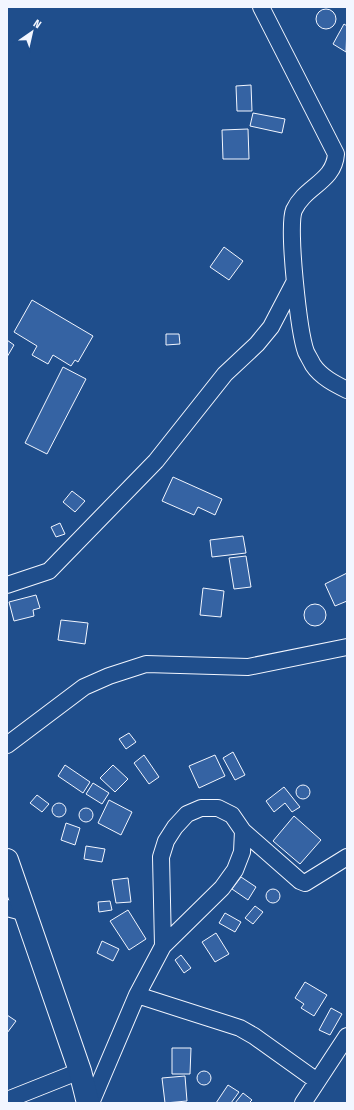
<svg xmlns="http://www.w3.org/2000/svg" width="354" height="1110" font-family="'Fira Sans Condensed',sans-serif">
<rect width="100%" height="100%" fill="#1f4e8c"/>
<!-- building -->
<path fill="#3563a3" stroke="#f2f6ff" d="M316 19a10 10 0 1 1 20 0a10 10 0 1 1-20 0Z
M344,24l3,2 -1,26 -13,-8z
M251,85l1,26h-15l-1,-25z
M253,113l32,6 -3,14 -32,-7z
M248,129l1,30h-26l-1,-29z
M224,247l19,14 -14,19 -19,-13z
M32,300l61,36 -15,26 -3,-2 -4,6 -18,-11 -5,9 -16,-9 5,-9 -23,-14z
M166,334h13l1,10 -14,1z
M7,340l7,5 -7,12z
M63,367l23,12 -39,75 -22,-11z
M173,477l49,22 -7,16 -17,-8 -4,8 -32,-14z
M72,491l13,10 -10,11 -12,-10z
M60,523l5,11 -9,3 -5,-10z
M243,536l3,17 -34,4 -2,-17z
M246,556l5,31 -17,2 -5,-31z
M347,573v28l-12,5 -10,-22z
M203,588l21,3 -3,26 -21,-2z
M36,595l4,13 -7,2 1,6 -20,5 -5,-19z
M304 615a11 11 0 1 1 22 0a11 11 0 1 1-22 0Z
M61,620l27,3 -3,21 -27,-4z
M129,733l7,9 -10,7 -7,-10z
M233,752l12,23 -10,5 -12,-22z
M144,755l15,22 -10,7 -15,-21z
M215,755l10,21 -26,12 -10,-22z
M65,765l25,17 -7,11 -25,-17z
M113,765l15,14 -13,13 -15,-14z
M93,783l16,10 -7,11 -16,-10z
M296 792a7 7 0 1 1 14 0a7 7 0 1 1-14 0Z
M284,787l16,20 -8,5 -7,-9 -11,9 -8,-11z
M37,795l12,9 -7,8 -12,-9z
M109,800l23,12 -11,23 -23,-12z
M52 810a7 7 0 1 1 14 0a7 7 0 1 1-14 0Z
M79 815a7 7 0 1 1 14 0a7 7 0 1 1-14 0Z
M294,816l27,24 -21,24 -27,-23z
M66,823l14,5 -5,17 -14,-5z
M86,846l19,3 -3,13 -18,-3z
M241,877l15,10 -8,13 -16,-11z
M128,878l3,24 -15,1 -4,-23z
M266 896a7 7 0 1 1 14 0a7 7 0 1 1-14 0Z
M110,901l2,9 -13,2 -1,-10z
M255,906l8,6 -10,12 -8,-6z
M128,910l18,29 -17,11 -19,-29z
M225,913l16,9 -6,10 -16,-9z
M216,933l13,21 -14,8 -13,-20z
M102,941l17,8 -6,12 -16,-8z
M181,955l10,13 -7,5 -9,-13z
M305,982l22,13 -13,21 -13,-8 3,-4 -9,-6z
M331,1008l11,6 -12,21 -11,-5z
M7,1015l9,6 -9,12z
M172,1048h19l-1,26h-18z
M197 1078a7 7 0 1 1 14 0a7 7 0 1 1-14 0Z
M185,1076l2,25 -22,2 -3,-25z
M228,1085l11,7 -8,11h-15z
M243,1093l9,7 -3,3h-14z"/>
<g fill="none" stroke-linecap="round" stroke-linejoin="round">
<!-- street casing -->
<g stroke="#f2f6ff" stroke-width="18">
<path id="street" d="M261,7l75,147c-2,28 -31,32 -42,56 -7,17 5,123 12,142 2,4 5,9 7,13 8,12 22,19 34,25
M7,585l42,-14 107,-110 69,-87 32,-30 14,-17 23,-44
M7,745l77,-58 25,-11 37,-12 102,3 99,-20
M7,908l19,5
M163,946l-2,-89 5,-16 9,-14 12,-13 14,-6h17l14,7 11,16 57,50 5,2 42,-26
M137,995l103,33 14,8 63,45
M7,1100l73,-29
M91,1103l46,-108 26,-49 59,-58 13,-18 7,-18 1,-21
M303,1103l44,-67"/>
</g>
<!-- secondary casing -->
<g stroke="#f2f6ff" stroke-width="24">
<path id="secondary" d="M7,860l73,211 8,32"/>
</g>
<!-- street -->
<use href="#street" stroke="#1f4e8c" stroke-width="16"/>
<!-- secondary -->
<use href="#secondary" stroke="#1f4e8c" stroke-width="22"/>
</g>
<!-- border -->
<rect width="354" height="1110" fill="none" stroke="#f2f6ff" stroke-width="16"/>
<!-- north arrow -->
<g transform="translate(32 32) rotate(34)" stroke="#1f4e8c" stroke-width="3" paint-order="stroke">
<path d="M0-3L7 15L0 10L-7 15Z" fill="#f2f6ff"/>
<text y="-6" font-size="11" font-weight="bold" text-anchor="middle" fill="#f2f6ff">N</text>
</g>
</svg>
